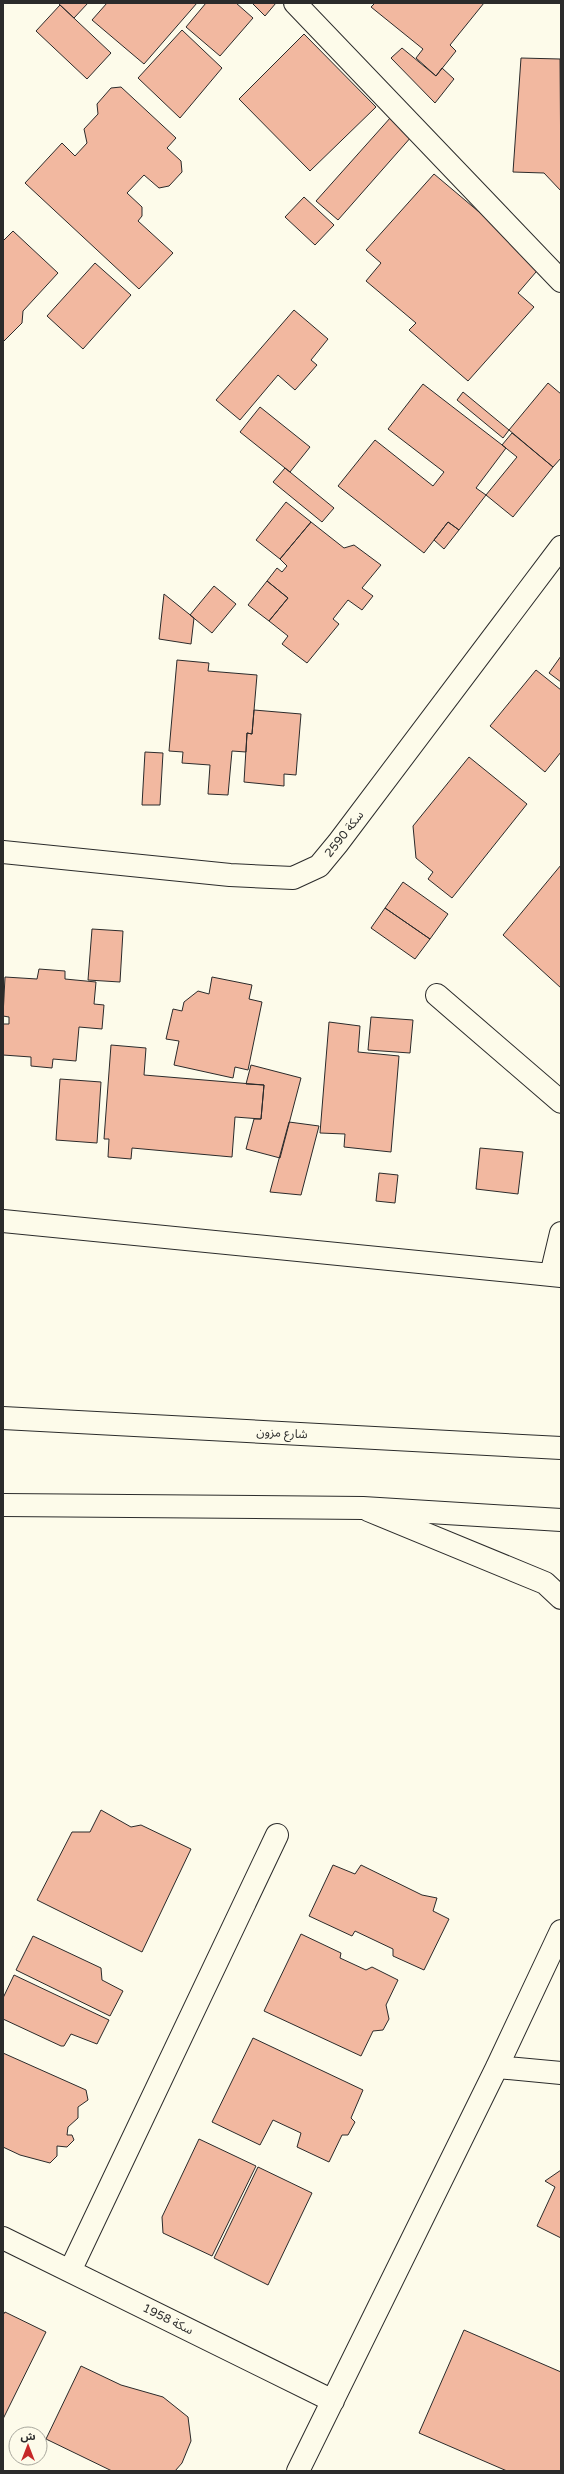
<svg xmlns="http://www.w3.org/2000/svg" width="564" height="2474" font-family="'Varela Round','Noto Sans Arabic',sans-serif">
<rect width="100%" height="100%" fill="#fdfbea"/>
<!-- building -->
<path fill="#f2b8a0" stroke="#2b2b2b" d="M58,3h30l-14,15z
M107,3h90l-53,61 -52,-44z
M206,3h30l17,15 -33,38 -34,-29z
M252,3h24l-11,13z
M375,3h109l-34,42 6,6 -20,25 -20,-18 7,-9 -52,-42z
M60,5l51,48 -24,26 -51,-48z
M182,30l40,38 -42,50 -42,-40z
M304,34l72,73 -66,64 -71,-72z
M402,48l34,28 6,-8 12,11 -19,24 -44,-45z
M521,58l39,1 1,132 -17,-18 -31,-1z
M121,87l55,51 -9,10 14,13 1,11 -13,14 -10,2 -15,-13 -17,18 15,14v9l-4,5 35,32 -34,36 -114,-106 37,-40 13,13 12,-13 -3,-14 14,-15 -1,-10 14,-16z
M391,117l21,19 -74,84 -22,-19z
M434,174l108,91 -24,28 16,14 -66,74 -59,-51 7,-7 -50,-42 15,-18 -15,-13z
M304,197l30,28 -19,20 -30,-28z
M13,231l45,42 -35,38 -1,12 -19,19v-101z
M95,263l36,32 -48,54 -36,-33z
M294,310l34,29 -17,21 6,5 -22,25 -17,-15 -38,45 -24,-20z
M548,383l13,11v64l-8,9 -44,-37z
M423,384l83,64 -30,40 10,7 -27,35 -11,-8 -24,31 -86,-67 37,-46 58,46 11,-14 -56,-43z
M463,392l46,38 -6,8 -46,-38z
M260,407l50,40 -20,25 -50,-40z
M512,433l41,34 -40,50 -27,-22 31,-38 -15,-12z
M285,468l49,40 -12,14 -49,-40z
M286,502l25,20 -31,37 -24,-19z
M311,522l33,26 10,-3 27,20 -19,23 11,8 -11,14 -14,-10 -15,19 6,5 -32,39 -25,-19 6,-8 -19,-15 19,-23 -21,-17 10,-13 5,4 5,-6 -7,-7z
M448,522l11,8 -15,19 -10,-9z
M267,581l21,17 -19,23 -21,-16z
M214,586l22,18 -24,29 -22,-18z
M164,594l30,24 -3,26 -32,-5z
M561,656v26l-12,-9z
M177,660l32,3 -1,8 49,4 -5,59 -5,-1 -1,19 -14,-1 -4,44 -20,-1 2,-29 -28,-2 1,-11 -14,-1z
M536,670l25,20v62l-16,20 -55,-46z
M254,710l47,4 -5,61 -12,-1v12l-40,-4 3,-49 5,1z
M145,752l18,1 -3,52h-18z
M469,757l58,47 -75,94 -24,-19 5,-7 -17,-14 -3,-32z
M561,865v123l-58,-53z
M403,882l45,32 -18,25 -45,-31z
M385,908l45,31 -15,20 -44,-31z
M92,929l31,2 -3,51 -32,-2z
M39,969l26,2v8l31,3 -2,22 10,1 -2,24 -23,-2 -3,34 -23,-2 -1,9 -21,-2v-9l-28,-2v-31h6v-7l-6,-1 2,-39 32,2z
M212,977l40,8 -3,14 13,3 -14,68 -13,-3 -2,11 -59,-13 5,-24 -13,-2 7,-30 9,2 2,-9 14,-11 11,3z
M371,1017l42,3 -3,33 -42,-3z
M329,1022l31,4 -2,26 41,4 -8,96 -47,-5 1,-13 -25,-1z
M111,1045l35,3 -2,27 120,10 -3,34 -26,-2 -3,40 -100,-9 -1,11 -23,-2 1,-18h-5z
M251,1065l50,13 -21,80 -34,-9 8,-30h7l3,-34 -18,-1z
M60,1079l41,3 -4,61 -41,-3z
M289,1122l30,4 -18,69 -31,-3z
M480,1148l43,4 -5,42 -42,-5z
M379,1173l19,2 -3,28 -19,-2z
M101,1810l30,17 10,-2 50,24 -49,103 -105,-52 35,-68h18z
M333,1865l22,9 6,-9 61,30 15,3 -4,13 16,8 -25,51 -31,-14v-7l-38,-18 -3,5 -43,-20z
M301,1934l40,19 -1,5 26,12 6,-3 26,13 -12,25 3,14 -6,11 -10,1 -12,25 -97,-45z
M33,1936l68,32 1,12 21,11 -13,25 -94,-46z
M14,1975l95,45 -12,24 -26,-10 -7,12h-3l-58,-27v-21z
M253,2038l110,52 -12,28 4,4 -7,13h-6l-13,27 -32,-15 4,-14 -28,-13 -13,25 -48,-23z
M3,2053l83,37 2,10 -10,7v11l-10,9 -1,8h5l2,5 -7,7 -10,-1v10l-7,7 -30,-8 -17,-8z
M199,2139l57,27 -44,90 -49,-23 -1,-16z
M258,2167l54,26 -44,92 -54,-27z
M561,2170v68l-24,-12 18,-39 -10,-6z
M5,2312l41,20 -43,87v-104z
M464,2330l97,42v99h-54l-88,-38z
M81,2366l40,19 42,12 25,20 3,24 -9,22 -7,8h-63l-66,-32z"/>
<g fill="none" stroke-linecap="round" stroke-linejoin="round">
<!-- minor casing -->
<g stroke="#2b2b2b" stroke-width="24">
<path id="minor" d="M295,3l266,278
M3,852l227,23 63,3 26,-12 19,-23 223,-296
M437,995l124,107
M3,1221l558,55
M551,1275l10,-42
M368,1510l177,73 16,15
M497,2067l64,6
M3,2238l330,163
M70,2271l207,-436
M298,2471l199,-404 64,-136"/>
</g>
<!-- major casing -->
<g stroke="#2b2b2b" stroke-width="24">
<path id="major" d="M3,1418l558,30
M3,1505l360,3 198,12"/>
</g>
<!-- minor -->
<use href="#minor" stroke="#fdfbea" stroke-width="22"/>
<!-- major -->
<use href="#major" stroke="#fdfbea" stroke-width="22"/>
</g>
<g text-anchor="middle" stroke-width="3" stroke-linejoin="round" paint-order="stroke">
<!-- street labels -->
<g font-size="12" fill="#2b2b2b" stroke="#fdfbea">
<text transform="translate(344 834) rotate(-52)" y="4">سكة 2590</text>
<text transform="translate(282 1433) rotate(3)" y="4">شارع مزون</text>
<text transform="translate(168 2319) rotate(26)" y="4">سكة 1958</text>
</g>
</g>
<!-- border -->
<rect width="564" height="2474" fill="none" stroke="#2b2b2b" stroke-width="8"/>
<!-- north arrow -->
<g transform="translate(28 2446)"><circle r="19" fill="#fdfbea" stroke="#a9a89e"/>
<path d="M0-3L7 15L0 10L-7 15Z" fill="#c62828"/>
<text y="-6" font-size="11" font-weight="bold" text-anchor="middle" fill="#2b2b2b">ش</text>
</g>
</svg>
